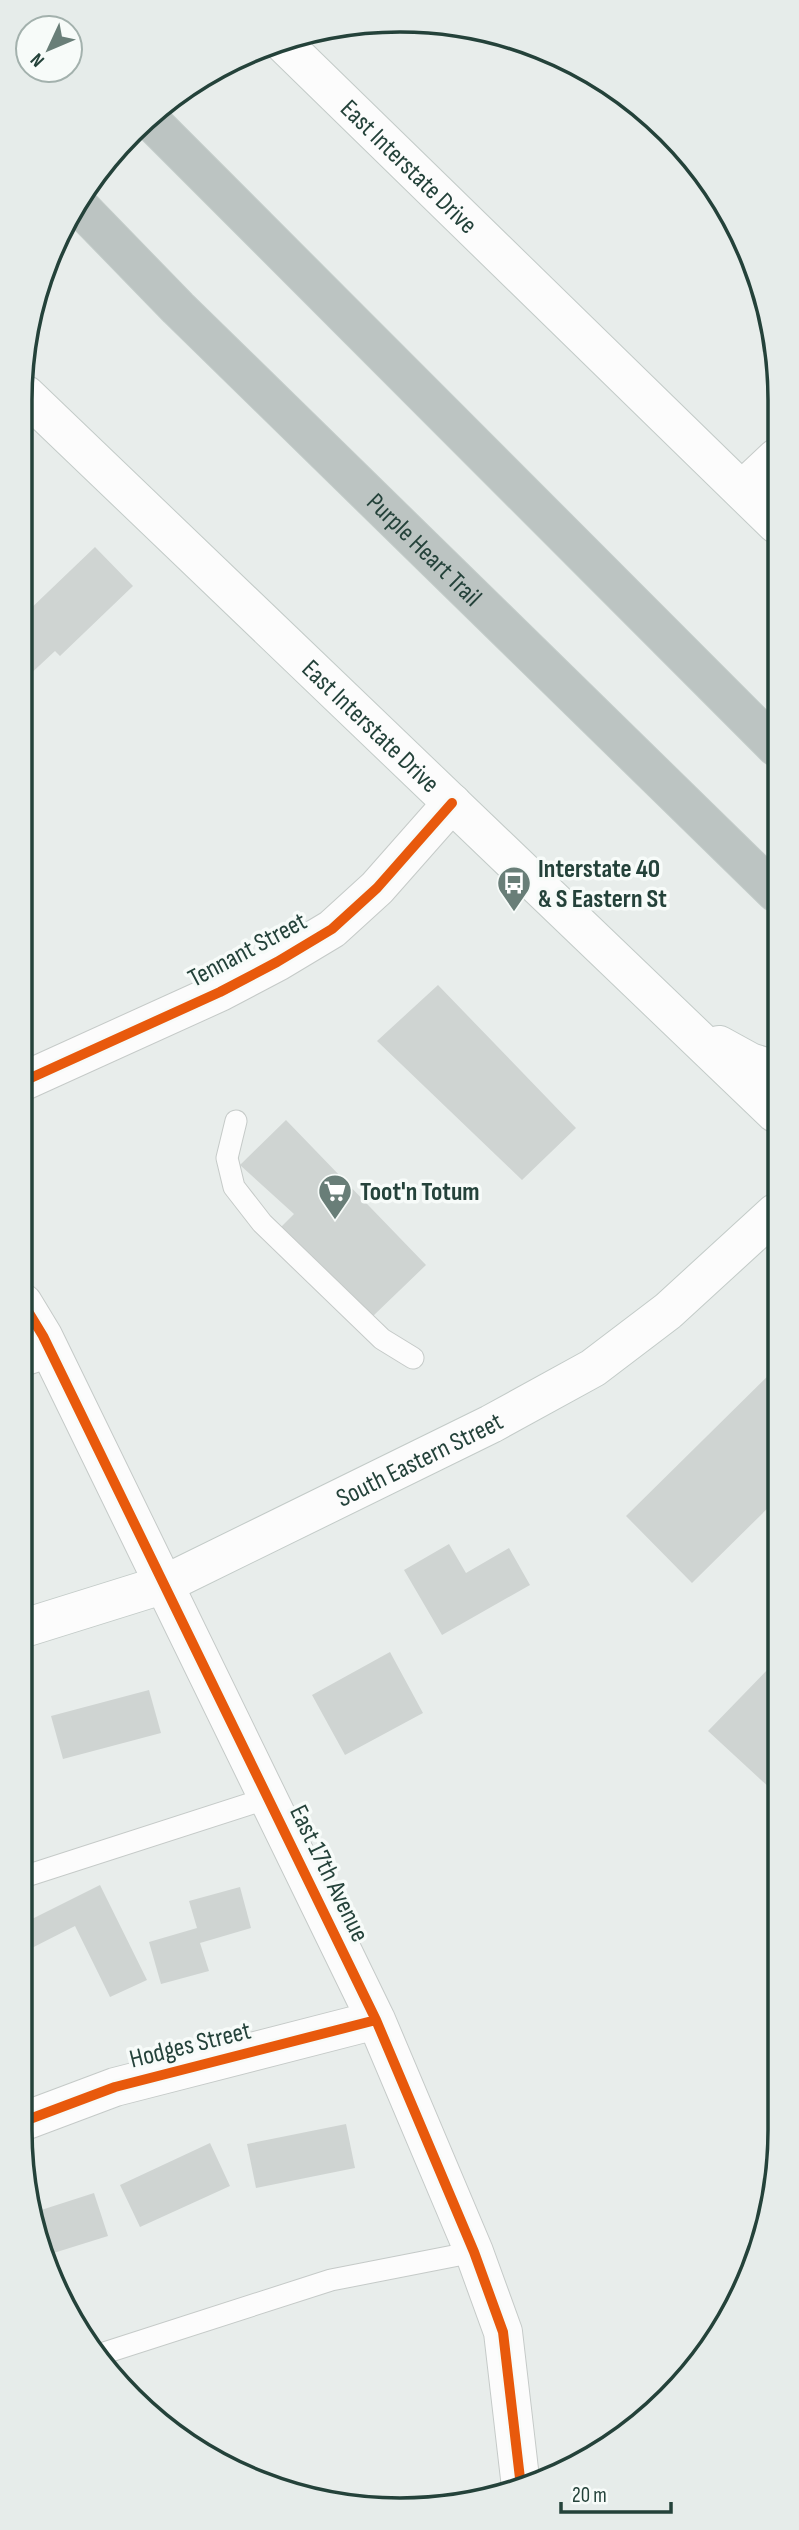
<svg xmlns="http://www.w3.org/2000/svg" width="799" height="2530" font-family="'Sofia Sans Condensed',sans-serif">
<rect width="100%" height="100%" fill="#e8edeb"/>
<!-- building -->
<path fill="#cfd4d2" d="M95,547l38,39 -73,70 -5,-5 -30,28v-65z
M438,985l138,143 -54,52 -145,-139z
M286,1120l140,145 -54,52 -93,-88 15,-15 -54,-49z
M774,1370v132l-82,81 -66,-67z
M449,1544l17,29 43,-25 21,37 -88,50 -38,-65z
M390,1652l33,61 -78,42 -33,-60z
M774,1663l-1,128 -65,-60z
M149,1690l12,43 -98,26 -12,-43z
M100,1885l47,95 -37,17 -35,-71 -55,28v-29z
M240,1887l11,41 -51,15 9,28 -48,13 -12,-42 48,-14 -8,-27z
M346,2124l9,44 -99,20 -9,-44z
M210,2143l20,43 -90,41 -20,-42z
M94,2193l14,43 -64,20 -9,-44z"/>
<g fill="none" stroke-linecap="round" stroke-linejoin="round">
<!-- lane casing -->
<g stroke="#c5cac8" stroke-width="23">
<path id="lane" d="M236,1121l-9,37 7,29 28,36 120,116 31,19
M22,1366l31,-10
M20,1878l248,-80
M98,2355l233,-75 143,-28"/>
</g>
<!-- street casing -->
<g stroke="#c5cac8" stroke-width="40">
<path id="street" d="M742,490l34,-32
M24,1081l196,-89 57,-30 55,-33 45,-41 75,-85
M23,1303l20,33 333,684 98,232 29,80 18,155
M19,2123l96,-36 261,-67"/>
</g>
<!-- secondary casing -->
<g stroke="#c3cbc8" stroke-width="40">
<g id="secondary">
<path id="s1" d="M284,44l492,480"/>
<path id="s2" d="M26,395l749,718"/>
<path d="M719,1045l31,17 25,8"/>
<path id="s3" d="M21,1629l144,-45 326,-160 102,-56 75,-57 107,-98"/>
</g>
</g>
<!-- highway casing -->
<g stroke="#c3ccc9" stroke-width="40">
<g id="highway">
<path d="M151,121l625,626"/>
<path id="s4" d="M77,204l101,104 597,584"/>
</g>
</g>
<!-- lane -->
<use href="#lane" stroke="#fcfcfc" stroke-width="21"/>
<!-- street -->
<use href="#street" stroke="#fcfcfc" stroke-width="38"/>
<!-- secondary -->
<use href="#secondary" stroke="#fcfcfc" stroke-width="38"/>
<!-- highway -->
<use href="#highway" stroke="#bcc4c2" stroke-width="38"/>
<!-- cycleway casing -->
<g stroke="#f7fbf9" stroke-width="15">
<path id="cycleway" d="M24,1081l196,-89 57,-30 55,-33 45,-41 75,-85
M23,1303l20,33 333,684 98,232 29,80 18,155
M19,2123l96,-36 261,-67"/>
</g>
<!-- cycleway -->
<use href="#cycleway" stroke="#e8590c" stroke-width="10"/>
</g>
<!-- icons -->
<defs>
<g id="bus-pin" transform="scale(1.75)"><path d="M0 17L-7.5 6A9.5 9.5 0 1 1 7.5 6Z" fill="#697e78" stroke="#f7fbf9"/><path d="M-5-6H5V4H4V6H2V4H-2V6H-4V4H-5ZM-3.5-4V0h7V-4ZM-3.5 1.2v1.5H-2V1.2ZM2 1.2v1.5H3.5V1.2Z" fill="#fff"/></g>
<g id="supermarket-pin" transform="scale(1.75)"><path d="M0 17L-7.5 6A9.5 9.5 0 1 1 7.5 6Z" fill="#697e78" stroke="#f7fbf9"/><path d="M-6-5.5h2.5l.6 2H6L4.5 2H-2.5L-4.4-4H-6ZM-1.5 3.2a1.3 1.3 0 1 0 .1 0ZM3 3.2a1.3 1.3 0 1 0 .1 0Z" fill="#fff"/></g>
</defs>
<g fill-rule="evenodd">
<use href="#bus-pin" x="514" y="883"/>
<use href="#supermarket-pin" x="335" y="1191"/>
</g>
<g text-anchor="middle" stroke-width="7" stroke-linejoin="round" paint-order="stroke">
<!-- street labels -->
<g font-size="26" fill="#24423a" stroke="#f7fbf9">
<text dy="9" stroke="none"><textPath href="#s1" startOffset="175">East Interstate Drive</textPath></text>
<text dy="9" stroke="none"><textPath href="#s4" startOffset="490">Purple Heart Trail</textPath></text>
<text dy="9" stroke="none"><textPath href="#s2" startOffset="478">East Interstate Drive</textPath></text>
<text transform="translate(247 949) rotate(-28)" y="9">Tennant Street</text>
<text dy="9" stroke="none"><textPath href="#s3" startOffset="434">South Eastern Street</textPath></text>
<text transform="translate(330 1873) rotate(64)" y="9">East 17th Avenue</text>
<text transform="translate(190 2044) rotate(-14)" y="9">Hodges Street</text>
</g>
<!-- poi labels -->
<g font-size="26" font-weight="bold" fill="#24423a" stroke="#f7fbf9" text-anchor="start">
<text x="538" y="877">Interstate 40<tspan x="538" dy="30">&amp; S Eastern St</tspan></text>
<text x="360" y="1200">Toot'n Totum</text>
</g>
</g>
<!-- crop -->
<path d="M0 0H799V2530H0ZM400 32H400A368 368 0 0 1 768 400V2130A368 368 0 0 1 400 2498H400A368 368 0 0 1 32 2130V400A368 368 0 0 1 400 32Z" fill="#e6ecea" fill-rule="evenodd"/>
<path fill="none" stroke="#24423a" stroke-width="3.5" d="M400 32H400A368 368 0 0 1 768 400V2130A368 368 0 0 1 400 2498H400A368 368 0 0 1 32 2130V400A368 368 0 0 1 400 32Z"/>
<!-- north arrow -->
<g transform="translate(49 49) rotate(226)"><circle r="33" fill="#f7fbf9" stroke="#a3b1ad" stroke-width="2"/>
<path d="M0-5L12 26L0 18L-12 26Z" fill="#697e78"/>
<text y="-10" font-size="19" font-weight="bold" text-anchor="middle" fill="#24423a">N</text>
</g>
<!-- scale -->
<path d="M561 2502v10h110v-10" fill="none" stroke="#24423a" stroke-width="3.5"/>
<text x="572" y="2502" font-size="21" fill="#24423a" stroke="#f7fbf9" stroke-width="5" paint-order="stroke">20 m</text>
</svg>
